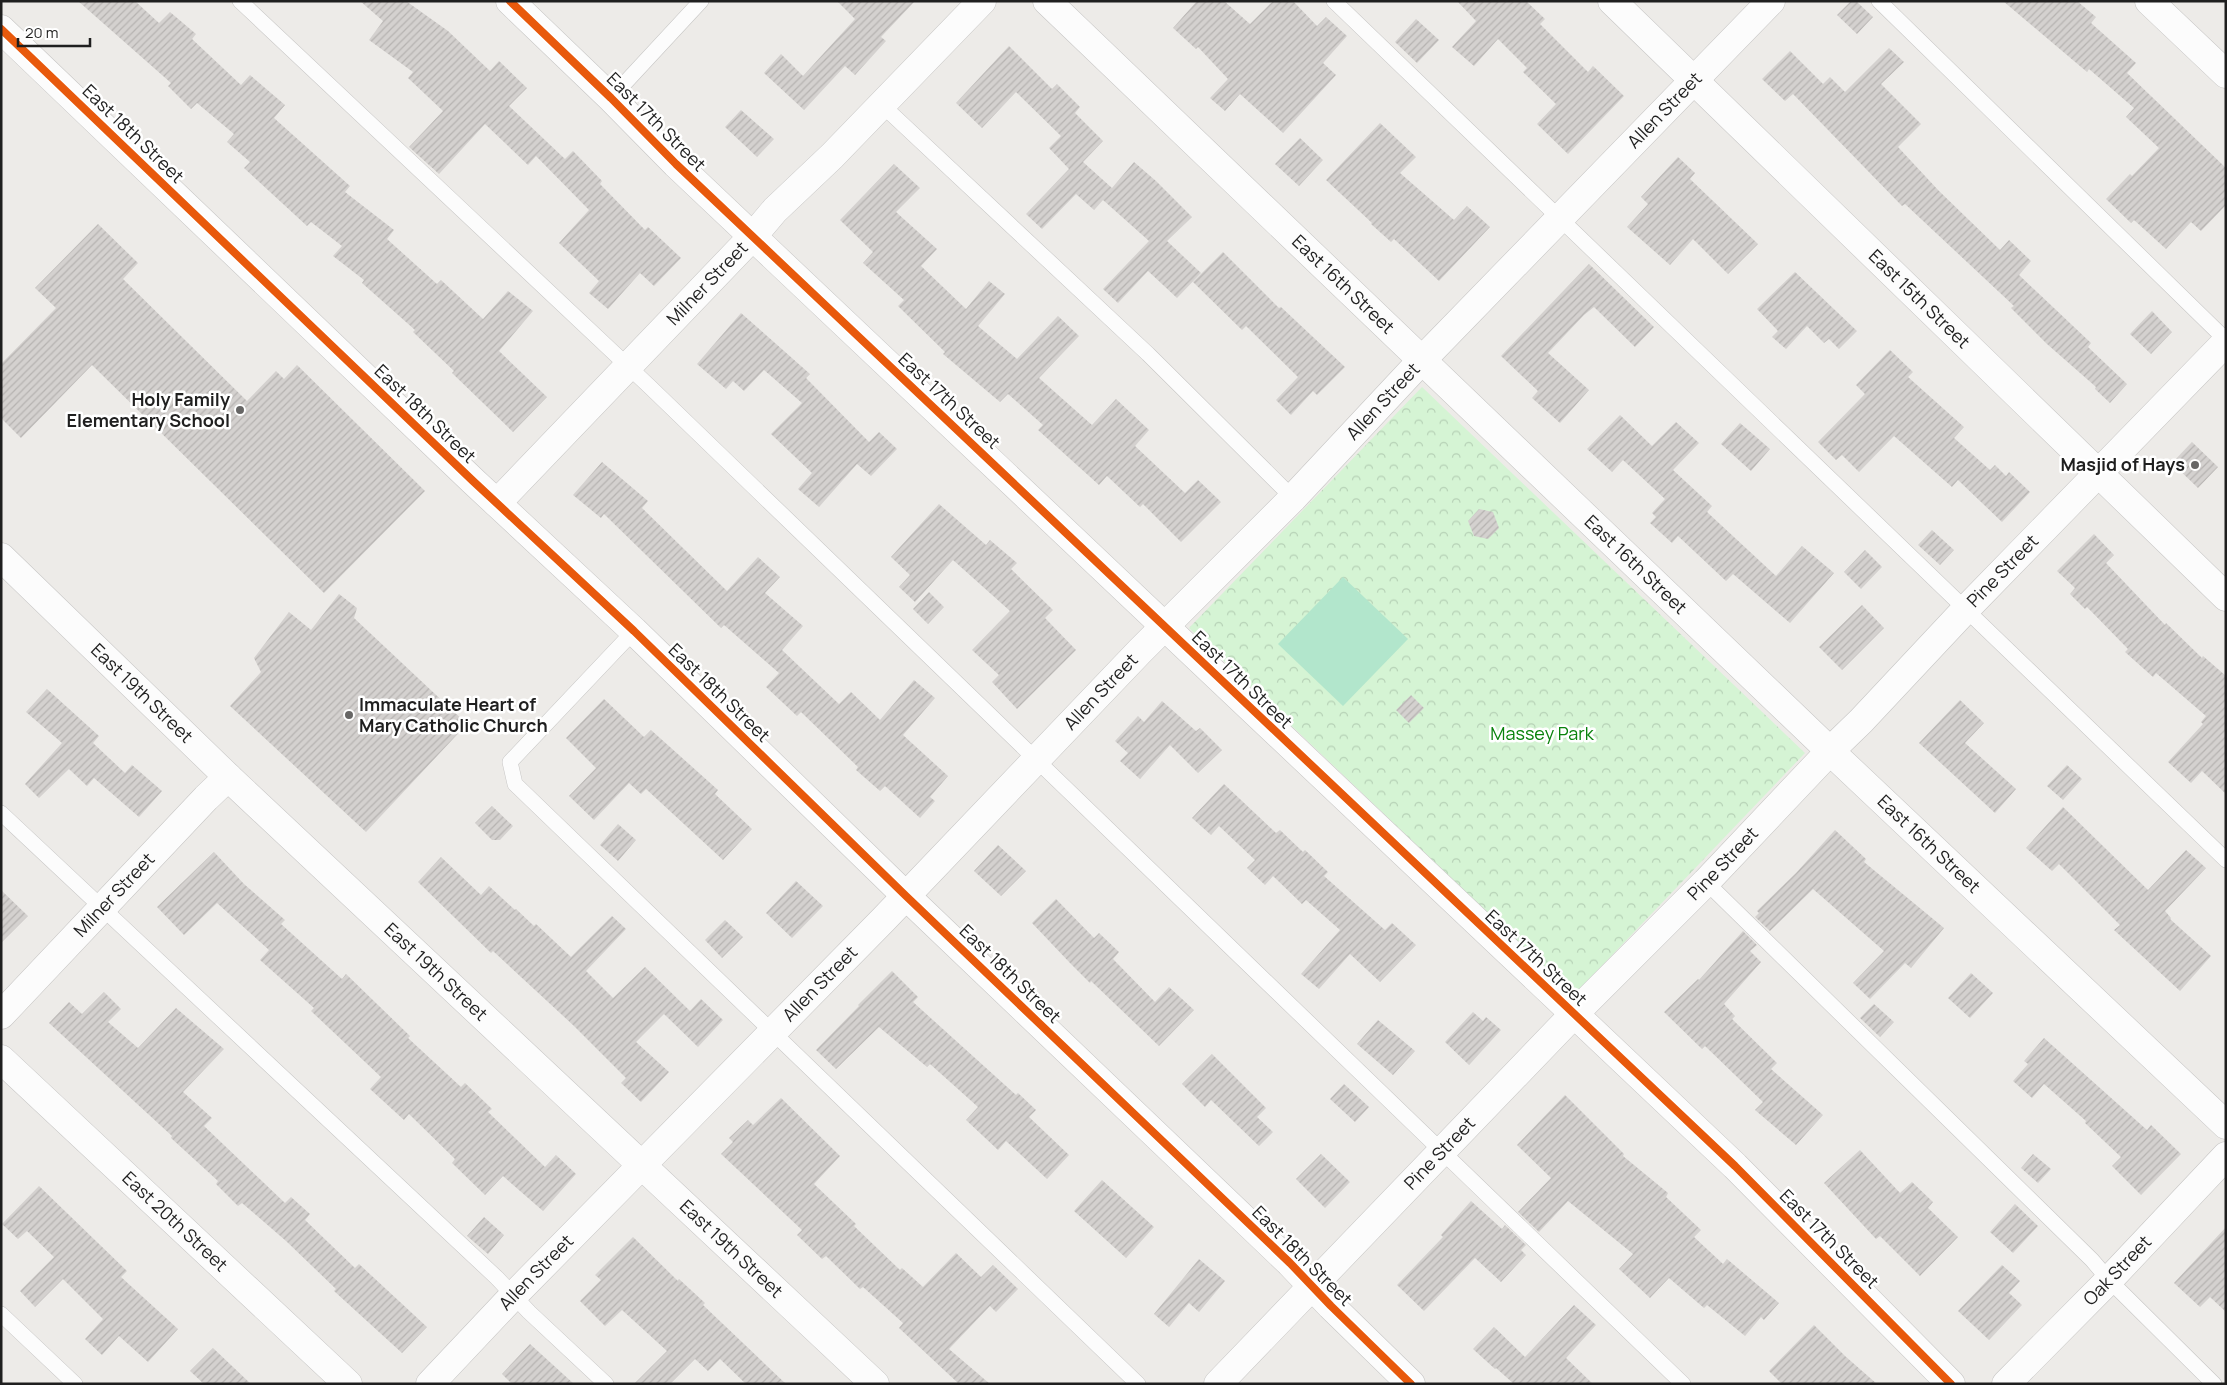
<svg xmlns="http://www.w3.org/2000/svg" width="2227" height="1385" font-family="Manrope,sans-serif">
<defs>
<pattern id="park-crowns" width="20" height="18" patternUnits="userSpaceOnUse" patternTransform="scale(1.25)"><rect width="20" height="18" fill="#d5f4d4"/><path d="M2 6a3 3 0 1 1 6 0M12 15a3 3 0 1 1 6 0" fill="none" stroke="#b6d1b6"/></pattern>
<pattern id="building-hatch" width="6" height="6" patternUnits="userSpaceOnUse" patternTransform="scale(1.25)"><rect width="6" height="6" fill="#d4d1cf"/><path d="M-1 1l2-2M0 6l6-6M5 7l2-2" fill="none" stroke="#b6b3b1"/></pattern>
</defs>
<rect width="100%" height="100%" fill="#edebe8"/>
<!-- park -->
<path fill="url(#park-crowns)" d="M1422,387l383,366 -231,242 -385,-367z"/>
<!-- pitch -->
<path fill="#b2e6cc" d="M1343,577l65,62 -65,67 -65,-62z"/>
<!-- building -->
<path fill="url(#building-hatch)" d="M78,1h57l24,22 11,-11 26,22 -4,5 49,46 9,-10 35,30 -11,13 76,68 -5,6 49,38 -7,9 50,45 4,-4 42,39 25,-28 25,20 -34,40 48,46 -34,35 -61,-59 2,-2 -41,-39 2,-2 -53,-47 2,-3 -31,-24 9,-10 -31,-24 -4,4 -63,-58 6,-6 -23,-20 7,-8 -37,-31 -6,6 -23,-23 3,-3z
M360,1h46l42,30 42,40 9,-10 28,27 -18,18 56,53 8,-8 29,30 -2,3 45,46 3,-3 33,31 -27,28 -14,-13 -32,36 -19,-16 10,-12 -40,-38 30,-33 -53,-54 -8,9 -43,-41 -46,50 -30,-27 34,-36 -35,-33 5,-6 -44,-32 14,-19z
M837,1h78l-34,36 5,4 -31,34 -10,-9 -41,44 -40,-37 17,-19 22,22 52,-57z
M1197,1h27l26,23 23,-23h20l24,25 9,-9 21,19 -24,27 13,12 -53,58 -43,-39 -15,17 -15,-13 18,-19 -30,-32 -2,2 -23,-21z
M1457,1h69l19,18 -5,5 48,48 5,-6 31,30 -56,58 -31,-30 19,-20 -33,-32 4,-4 -29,-29 -24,27 -22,-19 24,-26z
M1851,1h5l17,16 -16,17 -20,-19z
M2003,1h74l19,16 -5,6 45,40 -9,10 99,95v37l-25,26 -10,-9 -25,27 -32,-29 -3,3 -25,-24 24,-25 2,2 27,-28 -33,-31 8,-9 -45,-39 -2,3z
M1416,19l23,21 -22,23 -22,-21z
M1009,46l43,43 5,-5 23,23 -5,6 28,28 -20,21 29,26 22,-26 22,19 36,36 -25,24 34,32 -24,25 -29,-27 -30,32 -15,-14 46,-48 -46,-41 -9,10 -18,-16 -34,35 -16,-15 43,-45 -20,-21 12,-12 -45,-44 -34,36 -26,-25z
M1889,48l15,14 -23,22 40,40 -23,23 41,44 61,59 9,-10 22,21 -12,14 72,68 -3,4 39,37 -17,19 -15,-14 1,-2 -49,-43 -36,-36 3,-2 -109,-102 -3,2 -109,-112 -8,7 -23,-22 28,-28 33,33 7,-7 15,15z
M741,110l33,29 -17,18 -32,-30z
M1380,123l36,34 -16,16 54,47 13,-14 23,21 -51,54 -45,-42 -3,3 -20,-18 1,-1 -46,-43z
M1300,138l23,22 -24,26 -24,-22z
M1678,157l17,16 -5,6 68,65 -30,30 -35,-35 -23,26 -43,-38 21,-23 -7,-7z
M894,164l26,24 -24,24 41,37 -16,17 45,43 23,-28 16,13 -27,32 39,33 41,-43 21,20 -40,42 53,47 24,-26 33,31 -14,16 50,47 13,-13 23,22 -40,40 -38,-38 -3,3 -33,-31 -8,9 -61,-55 5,-5 -35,-31 -8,8 -57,-48 2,-2 -47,-46 6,-6 -41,-37 10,-11 -33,-32z
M98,224l40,39 -15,16 124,122 29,-30 8,8 13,-14 128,126 -101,102 -232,-228 -71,73 -20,-20v-54l55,-56 -21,-20z
M1223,252l56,56 2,-1 64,60 -28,28 -4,-4 -22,24 -15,-15 22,-23 -52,-51 -4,4 -49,-48z
M1589,264l65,63 -19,20 -41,-40 -10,8 -36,38 41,37 -29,33 -28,-25 6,-7 -37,-35z
M1795,272l62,59 -18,18 -10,-10 -5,4 -17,-17 -21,23 -14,-12 6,-6 -21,-22z
M2152,311l20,21 -21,22 -21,-20z
M741,313l69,61 -4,4 63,64 10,-10 18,17 -26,27 -14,-12 -38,43 -21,-18 14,-16 -41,-39 31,-31 -38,-33 -20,21 -11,-10 -7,8 -29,-25z
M1890,350l23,22 -5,5 56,50 -10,11 36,32 5,-5 11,11 3,-4 21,20 -28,30 -44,-42 -6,7 -58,-51 -35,36 -17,-17 -6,5 -18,-18 47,-48 -9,-9z
M1620,415l32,31 24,-24 23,21 -26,27 39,36 -5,6 69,64 26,-30 32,27 -44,50 -57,-49 -7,7 -48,-45 -6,7 -22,-20 6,-6 -4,-4 13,-14 -42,-39 -11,12 -25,-23z
M1740,423l30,26 -19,22 -30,-27z
M2192,442l26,25 -20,21 -26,-25z
M602,462l46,39 -6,7 85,83 31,-34 22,20 -15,16 38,33 -21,24 57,54 12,-12 29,28 34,-40 21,18 -32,37 45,41 -18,21 5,4 -15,17 -35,-32 -5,5 -24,-21 2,-3 -57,-55 -4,4 -31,-29 13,-14 -55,-48 -3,3 -117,-114 -3,4 -28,-23z
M939,504l47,41 4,-5 27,23 -6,6 42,41 -8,8 31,32 -59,59 -25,-27 7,-7 -27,-25 38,-39 -57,-51 -38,42 -16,-15 11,-12 -19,-18z
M1479,509l14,3 6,16 -11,11 -14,-3 -6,-15z
M1932,530l22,20 -14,15 -22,-20z
M2094,534l20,21 -8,8 59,62 1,-2 36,35 1,-2 23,20v118l-24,-23 -11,12 -23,-21 35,-38 -2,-2 5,-6 -50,-43 -3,4 -28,-25 3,-3 -41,-42 -2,2 -15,-15 5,-6 -18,-17z
M1865,550l17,17 -21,22 -17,-17z
M929,592l15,15 -16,17 -15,-15z
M339,594l18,14 -3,10 113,106 -101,108 -136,-126 31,-34 -7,-14 35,-46 22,18z
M1862,605l22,23 -42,42 -23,-23z
M47,689l52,47 -6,7 32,30 7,-8 30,26 -23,26 -45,-39 -7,8 -18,-17 -30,29 -14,-14 37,-41 -36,-31z
M1411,695l13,13 -15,15 -13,-13z
M604,699l40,38 7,-7 67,60 -3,4 37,35 -29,31 -77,-71 -5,5 -12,-11 -35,37 -25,-24 27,-28 -30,-30z
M1960,700l24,23 -19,20 51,46 -21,24 -76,-70z
M1162,701l34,30 4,-3 22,22 -24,23 -28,-28 -30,34 -20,-18 8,-8 -13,-12 23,-25 6,6z
M2067,765l15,14 -19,21 -16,-14z
M1224,784l52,49 4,-3 23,22 2,-2 23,22 -4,4 61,54 7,-7 24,22 -36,37 -30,-28 -31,35 -18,-15 39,-44 -34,-30 -4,4 -29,-28 -8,9 -18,-17 8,-8 -36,-34 -8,9 -19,-17z
M492,806l21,20 -13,14h-8l-17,-17z
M2063,807l85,83 38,-40 20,18 -41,43 6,7 -1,1 41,37 -31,35 -66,-61 6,-5 -61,-61 -7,7 -26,-23z
M618,824l18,16 -18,21 -18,-16z
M1835,830l31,29 -2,3 80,66 -33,40 -6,-5 -35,36 -17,-16 31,-32 -71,-62 -43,42 -15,-14 4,-4 -2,-2 39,-38z
M998,845l28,26 -25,25 -27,-25z
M214,852l30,32 41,36 -4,4 61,55 4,-5 64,62 -2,2 53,49 4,-4 27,26 -4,3 57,55 11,-12 20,19 -33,37 -40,-35 -18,19 -33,-32 3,-4 -46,-45 -5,6 -34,-31 11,-12 -70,-66 3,-3 -54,-48 9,-10 -52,-47 -33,32 -27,-28z
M441,857l40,38 8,-9 26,24 1,-1 18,17 2,-2 35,33 41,-41 14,13 -40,42 27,27 32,-31 45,44 11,-12 22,21 -25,27 -34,-33 -28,28 33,30 -28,30 -20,-19 5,-5 -52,-52 -81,-75 -2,2 -73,-71z
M796,881l27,25 -31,32 -26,-25z
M1,890l27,26 -27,27z
M1056,899l38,39 5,-5 20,19 -6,7 42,43 14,-15 25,23 -35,36 -68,-65 -1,2 -20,-20 -38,-40z
M725,920l18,17 -21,21 -17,-18z
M1743,931l14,14 -7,6 11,11 -37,42 11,12 -3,3 45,44 -6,6 52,46 -27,30 -41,-35 8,-8 -58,-56 -3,3 -38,-37 34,-33 1,1z
M892,971l26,26 -5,5 103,93 2,-2 18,17 -7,7 40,38 -22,24 -41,-38 -8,9 -32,-30 12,-13 -48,-43 -3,3 -48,-40 -43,42 -20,-19 43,-44 -1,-1z
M1971,973l22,20 -23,25 -22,-20z
M104,992l17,17 -13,13 30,26 38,-40 48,41 -41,43 29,26 -8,8 81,77 6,-6 19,17 -5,6 50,48 4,-4 68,63 -25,26 -68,-62 2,-2 -50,-48 -44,-38 -4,3 -22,-22 2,-3 -47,-43 1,-2 -123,-113 20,-21 13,12z
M1874,1004l20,18 -14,15 -20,-19z
M1473,1012l10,9 3,-4 15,13 -32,35 -24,-23z
M1378,1020l37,31 -22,24 -36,-31z
M2044,1038l103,92 4,-5 30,29 -40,41 -29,-29 9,-9 -36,-34 1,-2 -42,-37 -12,14 -19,-17 15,-17 -4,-3z
M1212,1054l54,54 -9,9 16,15 -14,14 -48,-46 -6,7 -23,-23z
M1344,1084l25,23 -14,15 -25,-23z
M1565,1095l59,59 -1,2 45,37 -2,4 35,33 -7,7 29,27 4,-5 52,44 -15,17 -3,-3 -16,19 -38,-31 -3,3 -35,-30 -19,20 -31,-29 14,-15 -65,-53 -29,31 -21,-20 33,-34 -34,-33z
M781,1098l59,58 -26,28 42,40 -2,2 46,44 2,-2 21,19 33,-34 25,24 12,-12 25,24 -22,23 -6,-6 -41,43 41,35h-31l-60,-56 4,-5 -40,-36 -3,2 -34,-33 -4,3 -25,-24 5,-5 -81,-76 12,-12 -4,-4 19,-18 5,5z
M1860,1150l40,43 12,-11 21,20 -5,6 30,29 -38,39 -40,-40 -4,3 -52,-56z
M1321,1154l29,28 -25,26 -29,-29z
M2033,1154l18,15 -13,14 -17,-15z
M1102,1180l52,47 -28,31 -52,-47z
M39,1186l88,85 -6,6 57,52 -30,33 -29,-26 -17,19 -17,-16 18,-20 -40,-40 -28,28 -15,-16 34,-34 -27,-26 -9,8 -16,-15z
M1471,1201l31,28 3,-4 21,20 -5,5 5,5 -25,27 -26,-24 -51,53 -27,-26 46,-48 -2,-2z
M2015,1204l23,22 -25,27 -23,-21z
M484,1217l20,18 -16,19 -21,-18z
M2226,1227v85l-16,-15 -10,10 -26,-24z
M633,1237l45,44 1,-2 26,24 -2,2 83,79h-40l-26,-25 -12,12 -13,-12 -25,25h-36l33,-33 -45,-41 -17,16 -25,-25 21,-21 -6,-5z
M1199,1259l26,22 -26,31 -10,-9 -20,24 -15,-13z
M2002,1265l18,16 -11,12 13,12 -33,35 -31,-29z
M1574,1305l22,20 -30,33 27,26h-79l-18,-16 -1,1 -22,-20 21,-22 31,30z
M1814,1325l31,31 32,28h-95l-13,-13z
M530,1344l44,40h-62l-10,-10z
M213,1348l38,36h-47l-14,-13z"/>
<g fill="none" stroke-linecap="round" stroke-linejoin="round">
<!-- service casing -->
<g stroke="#c6c5c4" stroke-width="16">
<path id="service" d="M240,1l409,385 1034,998
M1334,1l892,859
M1879,1l347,339
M611,98l90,-97
M881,104l267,250 145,144
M634,631l-124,131 5,22 623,600
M1,813l496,465 32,34 77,72
M1706,882l386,378 17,20 105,104
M1,1314l74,70"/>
</g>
<!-- minor casing -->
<g stroke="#c6c5c4" stroke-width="29">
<g id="minor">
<path d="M510,1l101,97 65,66 1059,1002 216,218"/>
<path id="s1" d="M1047,1l783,750 396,374"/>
<path id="s2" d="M1612,1l614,596"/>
<path d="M2149,1l77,73"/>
<path d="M1,29l472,452 161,150 272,265 384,367 41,43 80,78"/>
<path id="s3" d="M497,503l256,-267 22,-26 57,-54 150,-155"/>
<path id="s4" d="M1,557l227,220 647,607"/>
<path id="s5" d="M1,1015l205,-217 22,-21"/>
<path id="s6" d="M1,1059l347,325"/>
<path id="s7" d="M430,1384l83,-88 370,-376 257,-269 153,-153 129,-138 349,-359"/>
<path id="s8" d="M1218,1384l356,-370 132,-132 124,-131 31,-30 105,-112 260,-267"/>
<path id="s9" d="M2006,1384l103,-104 117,-124"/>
</g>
</g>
<!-- service -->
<use href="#service" stroke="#fcfcfc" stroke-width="15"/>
<!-- minor -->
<use href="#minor" stroke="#fcfcfc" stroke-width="28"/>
<!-- cycleway casing -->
<g stroke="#fff" stroke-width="11">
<path id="cycleway" d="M510,1l101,97 65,66 1059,1002 216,218
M1,29l472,452 161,150 272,265 384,367 41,43 80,78"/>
</g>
<!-- cycleway -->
<use href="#cycleway" stroke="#e8590c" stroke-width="8"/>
</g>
<!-- markers -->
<g fill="#676665" stroke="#fff" stroke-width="2">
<circle cx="240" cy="410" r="5"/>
<circle cx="2195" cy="465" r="5"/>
<circle cx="349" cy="715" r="5"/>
</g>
<g text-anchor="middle" stroke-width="5" stroke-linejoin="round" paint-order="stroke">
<!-- street labels -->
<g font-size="18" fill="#1f1f1f" stroke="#fff">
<text dy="6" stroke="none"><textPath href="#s7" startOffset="1774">Allen Street</textPath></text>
<text transform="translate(656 122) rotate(45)" y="6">East 17th Street</text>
<text transform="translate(133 134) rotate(44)" y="6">East 18th Street</text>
<text dy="6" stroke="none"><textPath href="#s3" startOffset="304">Milner Street</textPath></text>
<text dy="6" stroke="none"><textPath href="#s1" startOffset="410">East 16th Street</textPath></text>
<text dy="6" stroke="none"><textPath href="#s2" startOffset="428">East 15th Street</textPath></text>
<text transform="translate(949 401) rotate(43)" y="6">East 17th Street</text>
<text dy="6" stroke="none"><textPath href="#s7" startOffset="1369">Allen Street</textPath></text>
<text transform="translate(425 414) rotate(44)" y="6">East 18th Street</text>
<text dy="6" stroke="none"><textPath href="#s1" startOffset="815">East 16th Street</textPath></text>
<text dy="6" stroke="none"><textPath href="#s8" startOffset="1130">Pine Street</textPath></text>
<text transform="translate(1242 680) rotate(44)" y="6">East 17th Street</text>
<text dy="6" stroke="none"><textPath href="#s7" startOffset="964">Allen Street</textPath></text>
<text transform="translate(719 693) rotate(44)" y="6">East 18th Street</text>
<text dy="6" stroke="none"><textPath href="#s4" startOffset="196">East 19th Street</textPath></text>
<text dy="6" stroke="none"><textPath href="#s1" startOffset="1220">East 16th Street</textPath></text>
<text dy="6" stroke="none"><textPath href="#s8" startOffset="725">Pine Street</textPath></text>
<text dy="6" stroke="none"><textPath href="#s5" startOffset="165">Milner Street</textPath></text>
<text transform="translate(1536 958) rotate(43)" y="6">East 17th Street</text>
<text dy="6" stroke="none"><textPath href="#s4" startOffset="601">East 19th Street</textPath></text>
<text transform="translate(1010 974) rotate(44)" y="6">East 18th Street</text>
<text dy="6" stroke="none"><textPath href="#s7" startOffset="559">Allen Street</textPath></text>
<text dy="6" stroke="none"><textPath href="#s8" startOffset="320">Pine Street</textPath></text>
<text dy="6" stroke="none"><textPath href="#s6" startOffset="238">East 20th Street</textPath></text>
<text transform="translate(1829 1239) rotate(45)" y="6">East 17th Street</text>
<text dy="6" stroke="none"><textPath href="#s4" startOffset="1006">East 19th Street</textPath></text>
<text transform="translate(1302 1256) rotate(45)" y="6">East 18th Street</text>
<text dy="6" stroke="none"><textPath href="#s9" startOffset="159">Oak Street</textPath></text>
<text dy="6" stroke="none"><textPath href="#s7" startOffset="154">Allen Street</textPath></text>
</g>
<!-- poi labels -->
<g font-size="18" font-weight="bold" fill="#1f1f1f" stroke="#fff" text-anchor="end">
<text x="230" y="406">Holy Family<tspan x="230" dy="21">Elementary School</tspan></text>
<text x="2185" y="471">Masjid of Hays</text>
<text x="359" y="711" text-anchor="start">Immaculate Heart of<tspan x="359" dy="21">Mary Catholic Church</tspan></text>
</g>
<!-- park labels -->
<g font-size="18" fill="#09820c" stroke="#fff">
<text x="1542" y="740">Massey Park</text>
</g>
</g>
<!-- border -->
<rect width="2227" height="1385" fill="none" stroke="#1f1f1f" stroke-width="5"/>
<!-- scale -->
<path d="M18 38v8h72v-8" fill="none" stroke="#1f1f1f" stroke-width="2.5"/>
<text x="25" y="38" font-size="15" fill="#1f1f1f" stroke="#ffffff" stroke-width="4" paint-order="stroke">20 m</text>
</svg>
